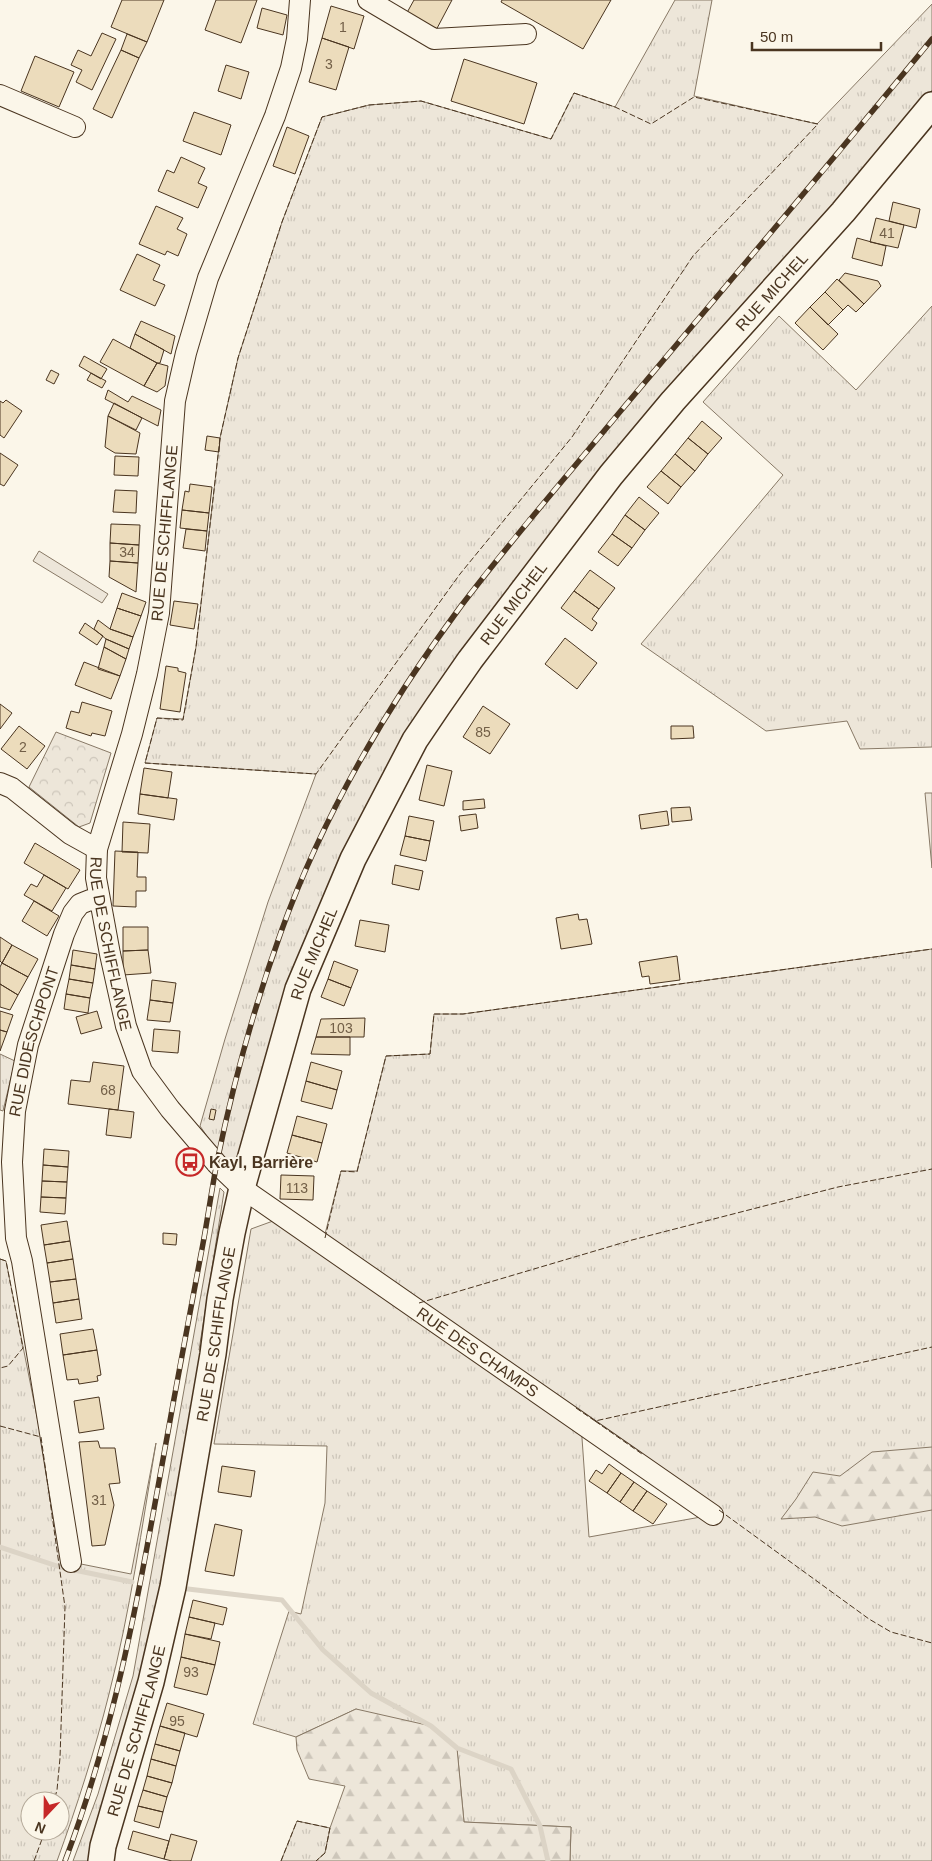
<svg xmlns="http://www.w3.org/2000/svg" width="932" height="1861" font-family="Arial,sans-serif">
<defs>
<pattern id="grass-tufts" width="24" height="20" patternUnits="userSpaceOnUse" patternTransform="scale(1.25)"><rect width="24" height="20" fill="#ede6d9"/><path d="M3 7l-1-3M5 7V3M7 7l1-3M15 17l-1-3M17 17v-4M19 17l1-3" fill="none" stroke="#cdc6ba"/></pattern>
<pattern id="forest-firs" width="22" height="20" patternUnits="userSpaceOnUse" patternTransform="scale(1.25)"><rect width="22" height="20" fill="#ede6d9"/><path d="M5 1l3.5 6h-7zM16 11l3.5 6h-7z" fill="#cdc6ba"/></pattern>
<pattern id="park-crowns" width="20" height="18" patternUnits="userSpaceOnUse" patternTransform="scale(1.25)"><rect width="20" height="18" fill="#ede6d9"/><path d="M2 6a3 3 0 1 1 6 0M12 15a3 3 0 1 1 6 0" fill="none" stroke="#cdc6ba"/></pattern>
</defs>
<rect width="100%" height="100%" fill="#fbf6e9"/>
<!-- grass -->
<path fill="url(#grass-tufts)" stroke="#887966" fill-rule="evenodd" d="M675,0h37l-18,96 123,28 115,-120v86l-508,624 -185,444 -10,3 -16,-16 -13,-19 25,-87 43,-137 48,-128 -171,-11 12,-45 26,1 13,-72 24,-209 18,-80 44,-136 40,-105 47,-12 52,-4 130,38 23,-46 41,14z
M932,306v441l-72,2 -13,-28 -81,10 -125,-87 142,-169 -80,-73 76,-86 77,74z
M925,793h7v75z
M932,949v912h-362l1,-34 -107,-5 -7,-73 -101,-40 -60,28 -43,-13 36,-113 12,3 24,-111 2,-57 -113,-2 37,-215 22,-8 51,17 17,-67h16l29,-115 44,-2 4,-40h29zM581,1424l131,91 -123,22z
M0,1054l15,7 -12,50 -3,-1z
M220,1188l4,4 -25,158 14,4 -112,507h-28l25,-67 35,-118z
M0,1259l6,2 35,176 30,125 60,12 25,-131c-14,84 -26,169 -47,251 -14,56 -32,112 -52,167h-57zM30,1801h30v30h-30z
M297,1821l33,7 -5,25 -9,8h-35z"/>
<!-- forest -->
<path fill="url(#forest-firs)" stroke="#887966" d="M932,1447v63l-90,16 -27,-9 -34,2 15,-20 17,-27 27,4 32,-24z
M356,1709l75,17 26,22 7,74 107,5 -1,34h-254l9,-8 5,-25 15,-42 -36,-7 -12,-29 -1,-13z"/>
<!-- park -->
<path fill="url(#park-crowns)" stroke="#887966" d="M56,732l55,21 -21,70 -11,4 -50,-40z"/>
<!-- garden -->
<path fill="#ede6d9" stroke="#887966" d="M39,551l69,43 -6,9 -69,-42z"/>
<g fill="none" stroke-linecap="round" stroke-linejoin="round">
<!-- stream -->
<path stroke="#dcd4c6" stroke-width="5" d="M0,1547l60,20 72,15
M188,1589l94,11 41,50 48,43 60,33 26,22 54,21 29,57 8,35"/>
</g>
<!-- building -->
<path fill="#ecdcbc" stroke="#4a3520" d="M122,0h42l-17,42 -36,-15z
M216,0h41l-16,43 -36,-13z
M414,0h38l-18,34 -30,-16z
M502,0h109l-28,49 -82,-47z
M331,6l33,10 -10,33 -32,-11z
M262,8l25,7 -4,20 -26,-7z
M102,33l14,6 -24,51 -16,-8 6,-12 -11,-5 7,-15 13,6z
M127,34l20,8 -8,16 -18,-8z
M322,38l27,9 -13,43 -27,-8z
M121,50l18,8 -27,60 -19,-9z
M35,56l39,16 -15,35 -38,-16z
M464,59l73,24 -13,41 -73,-23z
M226,65l23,7 -8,27 -23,-8z
M194,112l37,13 -10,30 -38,-14z
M287,127l22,9 -14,38 -22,-8z
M181,157l24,11 -7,15 9,4 -9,21 -40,-17 9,-21 7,3z
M893,202l27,7 -4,19 -27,-7z
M156,206l27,12 -6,11 10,5 -9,22 -11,-5 -2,4 -26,-11z
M876,218l28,7 -6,23 -28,-6z
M857,238l29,8 -4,20 -30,-8z
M137,254l23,11 -7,15 12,5 -10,21 -35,-16z
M845,273l33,8 3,5 -17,18 -25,-24z
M837,279l27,25 -8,8 -8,-7 -5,5 -18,-18z
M825,292l18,18 -15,15 -18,-18z
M810,307l28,27 -15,16 -28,-27z
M141,321l34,15 -4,18 -36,-20z
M135,334l29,16 -4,13h-3l-27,-15z
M113,339l44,24 -13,23 -44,-24z
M84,356l23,13 -6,10 -22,-13z
M157,363l11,3 -3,20 -8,6 -13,-6z
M51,370l8,4 -5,10 -8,-4z
M91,373l15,8 -4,7 -15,-8z
M108,390l20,12 4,-6 29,14 -3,16 -53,-27z
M6,400l16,11 -18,27 -4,-3v-34l3,2z
M114,403l28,15 -6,12 -28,-14z
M108,416l32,17 -4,21 -21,-1 -10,-6z
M702,421l20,17 -14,16 -20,-16z
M207,436l13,2 -1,14 -14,-2z
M688,438l20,16 -13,17 -20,-17z
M0,453l18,12 -14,21 -4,-2z
M675,454l20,17 -14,16 -20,-16z
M115,456l24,1 -1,19 -24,-1z
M661,471l20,16 -13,17 -21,-17z
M190,484l22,3 -3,26 -27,-3 3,-19 4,1z
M115,490l22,1 -1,22 -23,-1z
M639,497l20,16 -14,17 -20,-15z
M182,510l27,3 -2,18 -27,-3z
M625,515l20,15 -13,18 -20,-14z
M111,524l29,1 -1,20 -29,-2z
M186,529l21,2 -2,20 -22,-3z
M612,534l20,14 -14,18 -20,-14z
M110,543l29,2 -1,18 -28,-2z
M110,561l28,2 -2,29 -27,-15z
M590,570l25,18 -16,21 -25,-18z
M574,591l25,18 -7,10 5,4 -5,8 -31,-23z
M122,593l24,9 -5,14 -24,-8z
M174,601l24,3 -4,25 -24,-4z
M117,608l24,8 -8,21 -23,-8z
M98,620l12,9 23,8 -4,12 -23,-10 -12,-10z
M85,623l18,13 -6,9 -18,-12z
M565,638l32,25 -20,26 -32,-25z
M106,639l23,10 -3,10 -22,-12z
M104,647l22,12 -6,17 -22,-7z
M84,662l36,14 -9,23 -36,-14z
M166,666l12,2v3l8,2 -6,39 -20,-3z
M82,702l30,9 -7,25 -13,-3 -1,3 -25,-8 5,-17 8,2z
M0,704l12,9 -12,16z
M483,706l27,18 -20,30 -27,-17z
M19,726l26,20 -18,23 -26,-20z
M671,726h22l1,12 -23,1z
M427,765l25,6 -8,35 -25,-6z
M144,768l28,4 -4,26 -28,-4z
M140,794l37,5 -3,21 -36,-6z
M484,799l1,9 -22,2v-9z
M690,807l2,13 -20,2 -1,-14z
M667,811l2,14 -28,4 -2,-14z
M476,814l2,14 -17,3 -2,-15z
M409,816l25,5 -4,20 -25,-5z
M123,822l27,2 -2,29 -26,-1z
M405,836l25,5 -4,20 -26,-6z
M35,843l45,27 -12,19 -44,-26z
M115,851l23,1 -1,25h9v14h-10v16l-23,-1z
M395,865l28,6 -4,19 -27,-6z
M44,875l22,13 -14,23 -28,-16 7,-11 6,3z
M34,901l25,15 -12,20 -25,-15z
M578,914l1,6 8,-1 5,25 -31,5 -5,-31z
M360,920l29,5 -4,27 -30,-6z
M123,927h25v23l-25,1z
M0,937l12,8 -10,18 -2,-2z
M12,945l26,14 -10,18 -26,-14z
M73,950l24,4 -2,15 -24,-4z
M148,950l3,23 -28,2v-24z
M677,956l3,24 -30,4 -1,-8 -7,1 -3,-15z
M334,961l24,9 -7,18 -23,-9z
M2,963l26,14 -10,18 -18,-11v-17z
M71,965l24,4 -2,14 -24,-4z
M69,979l24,4 -3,15 -24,-4z
M328,979l23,9 -7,18 -23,-9z
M152,980l24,3 -3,20 -23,-3z
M0,984l18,11 -8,15 -10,-3z
M66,994l24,4 -2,15 -24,-4z
M150,1000l23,3 -3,19 -23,-2z
M0,1011l13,4 -6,17 -7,-2z
M97,1011l5,17 -21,6 -5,-17z
M365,1018l-1,19h-48l5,-18z
M154,1029l26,2 -2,22 -26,-2z
M0,1030l7,2 -7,19z
M316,1037h34v18l-39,-1z
M93,1062l31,4 -6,44 -50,-6 3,-24 19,2z
M311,1062l31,9 -5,19 -31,-9z
M306,1081l31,9 -5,19 -31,-8z
M109,1109l25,3 -3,26 -25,-3z
M211,1109l5,1 -2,10 -5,-1z
M297,1116l30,8 -5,19 -30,-8z
M292,1135l30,8 -5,19 -30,-9z
M44,1149l25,2 -1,16 -25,-2z
M43,1165l25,2 -1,15 -25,-1z
M281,1175l33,1 -1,24 -33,-1z
M42,1181l25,1 -1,16 -25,-1z
M41,1197l25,1 -1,16 -25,-2z
M67,1221l3,20 -26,4 -3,-20z
M163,1233l14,1 -1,11 -13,-1z
M70,1241l3,18 -26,4 -3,-18z
M73,1259l3,20 -26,3 -3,-19z
M76,1279l3,20 -26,4 -3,-21z
M79,1299l3,20 -26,4 -3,-20z
M93,1329l4,21 -34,5 -3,-21z
M97,1350l4,25 -4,1 1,5 -19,3 -1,-5 -11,1 -4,-25z
M99,1397l5,32 -25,4 -5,-32z
M98,1441l2,7h15l5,35 -11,1 5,21 -9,40 -13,1 -13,-104z
M609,1464l12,9 -14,20 -18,-12 7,-11 6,4z
M222,1466l33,5 -4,26 -33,-5z
M621,1473l13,9 -14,20 -13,-9z
M634,1482l13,9 -14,20 -13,-9z
M647,1491l20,13 -14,20 -20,-13z
M215,1524l27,6 -8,46 -29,-5z
M193,1600l34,8 -4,17 -34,-8z
M189,1617l26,6 -4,16 -26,-5z
M185,1634l35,8 -5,23 -34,-8z
M181,1657l34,8 -8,30 -33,-8z
M167,1703l37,11 -7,23 -37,-11z
M160,1726l25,7 -5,18 -25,-7z
M155,1744l25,7 -4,15 -25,-7z
M151,1759l25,7 -4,17 -25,-7z
M147,1776l25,7 -5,14 -24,-7z
M143,1790l24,7 -4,15 -25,-6z
M138,1806l25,6 -4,16 -25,-7z
M133,1831l36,10 -5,18 -36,-10z
M171,1834l26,7 -6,20h-19l-8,-2z"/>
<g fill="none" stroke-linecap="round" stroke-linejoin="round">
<!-- minor casing -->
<g stroke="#4a3520" stroke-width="22">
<g id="minor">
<path id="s1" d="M300,0l-3,39 -6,29 -16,48 -67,162 -22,75 -11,48 -16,212 -12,61 -15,60 -35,115 -1,29 14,76 16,72 16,45 28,38 47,55 25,24 471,327"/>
<path d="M368,0l66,39 92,-5"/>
<path d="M0,95l75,32"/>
<path d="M0,783l12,5 58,46 27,15"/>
<path id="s2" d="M71,1562l-49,-301 -6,-23 -4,-76 3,-51 13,-66 36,-111 9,-21 7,-9 10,-4 10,2"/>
</g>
</g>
<!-- major casing -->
<g stroke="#4a3520" stroke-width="28">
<g id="major">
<path id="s3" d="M101,1861l2,-15 48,-164 22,-95 40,-233 7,-55 12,-66 10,-45 56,-199 55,-130 62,-119 23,-34 32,-46 141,-185 62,-74 170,-189 89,-107"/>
</g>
</g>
<!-- minor -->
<use href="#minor" stroke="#fbf6e9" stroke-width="20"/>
<!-- major -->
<use href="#major" stroke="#fbf6e9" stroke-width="25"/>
<!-- rail casing -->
<g stroke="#4a3520" stroke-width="5.5">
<path id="rail" d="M65,1861c42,-111 66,-225 87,-341 16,-89 32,-177 49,-266 6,-30 10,-61 16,-92 16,-78 37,-155 64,-230 42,-117 106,-226 180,-326 50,-66 105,-129 158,-193 104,-124 210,-248 313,-374"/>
</g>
<!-- rail -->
<use href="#rail" stroke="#fbf6e9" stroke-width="4" stroke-dasharray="11" stroke-linecap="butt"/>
<!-- fence -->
<path stroke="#4a3520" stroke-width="1" stroke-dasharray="6 2.5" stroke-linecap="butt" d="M574,93l41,14 36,17 43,-27 124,27 -125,132 -121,181 -112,137 -144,200 -171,-11 12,-45 26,2 13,-73 24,-209 18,-80 44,-136 40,-105 47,-12 52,-4 130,38z
M325,1238l16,-67 16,1 29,-116 44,-2 4,-40h29l469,-65
M0,1259l6,2 17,87 -15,18 -8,2
M419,1303l213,-63 206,-53 94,-18
M576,1408l19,13 337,-74
M595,1421l47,33
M0,1426l41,11 24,170 -5,151 -3,32 -3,11
M719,1510l150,109 22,13 41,11
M34,1861l11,-30
M281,1861l16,-40 33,7 -5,25 -9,8"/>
</g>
<!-- icons -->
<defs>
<g id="bus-ring" transform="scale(1.4375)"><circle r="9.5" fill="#fbf6e9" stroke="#c62828" stroke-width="1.5"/><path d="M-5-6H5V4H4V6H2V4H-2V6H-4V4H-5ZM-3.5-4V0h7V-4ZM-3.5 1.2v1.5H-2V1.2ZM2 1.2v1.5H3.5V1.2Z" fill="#c62828"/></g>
</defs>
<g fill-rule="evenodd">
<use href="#bus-ring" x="190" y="1162"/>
</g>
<g text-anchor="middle" stroke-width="4" stroke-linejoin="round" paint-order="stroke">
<!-- number labels -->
<g font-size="14" fill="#725f47">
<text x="343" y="32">1</text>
<text x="329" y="69">3</text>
<text x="887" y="238">41</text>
<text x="127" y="557">34</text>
<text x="483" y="737">85</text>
<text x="23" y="752">2</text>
<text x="341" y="1033">103</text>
<text x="108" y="1095">68</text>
<text x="297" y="1193">113</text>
<text x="99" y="1505">31</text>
<text x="191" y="1677">93</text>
<text x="177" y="1726">95</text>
</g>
<!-- street labels -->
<g font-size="16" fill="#4a3520" stroke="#fbf6e9">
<text dy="6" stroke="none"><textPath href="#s3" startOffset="1744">RUE MICHEL</textPath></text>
<text transform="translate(164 533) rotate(-85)" y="6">RUE DE SCHIFFLANGE</text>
<text dy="6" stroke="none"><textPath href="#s3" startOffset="1339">RUE MICHEL</textPath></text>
<text dy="6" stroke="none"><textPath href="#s1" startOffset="975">RUE DE SCHIFFLANGE</textPath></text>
<text dy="6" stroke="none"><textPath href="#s3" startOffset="934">RUE MICHEL</textPath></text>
<text dy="6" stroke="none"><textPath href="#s2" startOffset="528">RUE DIDESCHPONT</textPath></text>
<text dy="6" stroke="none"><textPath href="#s3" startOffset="540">RUE DE SCHIFFLANGE</textPath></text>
<text dy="6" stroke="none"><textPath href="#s1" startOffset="1548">RUE DES CHAMPS</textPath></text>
<text dy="6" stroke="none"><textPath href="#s3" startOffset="135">RUE DE SCHIFFLANGE</textPath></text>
</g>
<!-- poi labels -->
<g font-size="16" font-weight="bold" fill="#4a3520" stroke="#fbf6e9" text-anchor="start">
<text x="209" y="1168">Kayl, Barrière</text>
</g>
</g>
<!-- north arrow -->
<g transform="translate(45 1816) rotate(202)"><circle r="24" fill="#fbf6e9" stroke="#b4a999"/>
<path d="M0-4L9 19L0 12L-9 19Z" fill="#c62828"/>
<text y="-8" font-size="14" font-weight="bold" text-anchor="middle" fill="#4a3520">N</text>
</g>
<!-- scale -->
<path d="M752 42v8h129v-8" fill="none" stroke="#4a3520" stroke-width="2.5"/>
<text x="760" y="42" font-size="15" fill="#4a3520" stroke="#fbf6e9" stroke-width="4" paint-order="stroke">50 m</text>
</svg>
